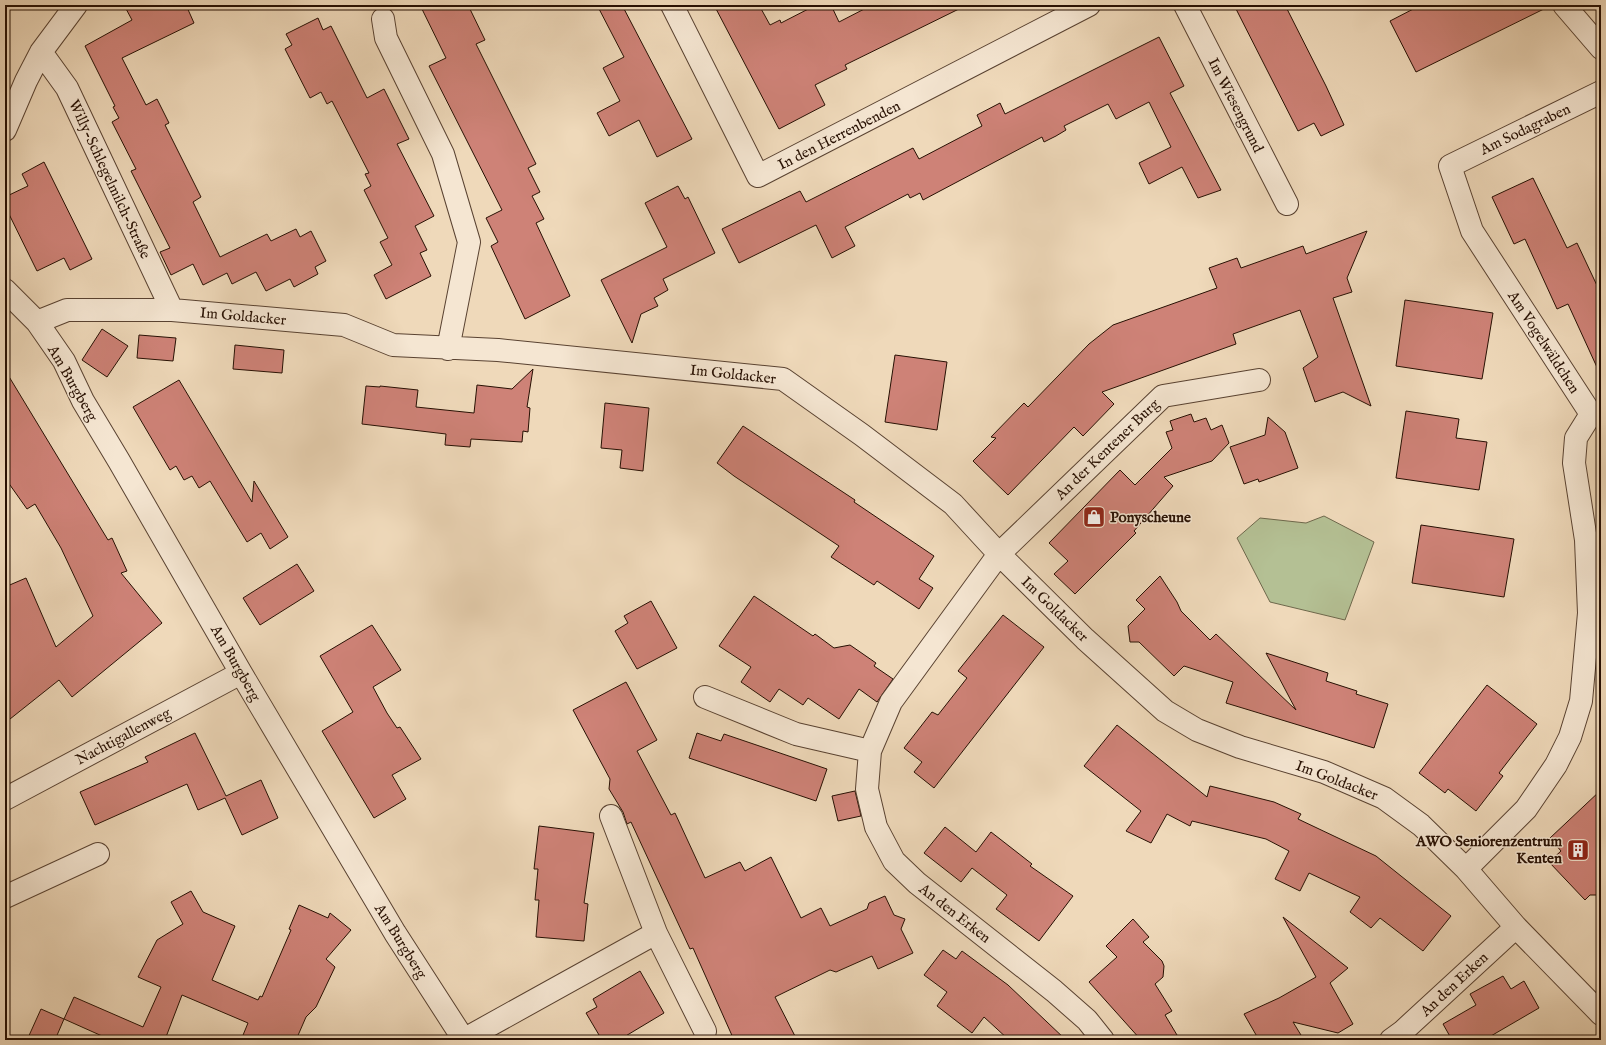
<svg xmlns="http://www.w3.org/2000/svg" width="1606" height="1045" font-family="'IM FELL English',serif">
<rect width="100%" height="100%" fill="#efd9ba"/>
<filter id="stains"><feTurbulence type="fractalNoise" baseFrequency=".005" numOctaves="4"/><feColorMatrix values="0 0 0 0 .2 0 0 0 0 .09 0 0 0 0 .02 0 0 0 .5 -.17"/></filter>
<radialGradient id="worn" r=".72"><stop offset=".6" stop-color="#630" stop-opacity="0"/><stop offset="1" stop-color="#630" stop-opacity=".3"/></radialGradient>
<!-- green -->
<path fill="#b4c094" stroke="#6e684c" d="M1324,516l50,26 -29,78 -75,-18 -33,-64 23,-20 46,5z"/>
<!-- building -->
<path fill="#ce8277" stroke="#271003" d="M124,5h62l8,18 -72,35 24,47 11,-6 12,24 -4,2 36,72 -8,5 27,55 47,-23 4,7 25,-12 4,8 11,-6 15,30 -11,6 3,7 -24,13 -4,-8 -24,12 -10,-19 -24,12 -5,-11 -24,12 -10,-21 -22,11 -11,-23 10,-4 -39,-77 5,-2 -24,-47 7,-4 -6,-11 2,-1 -30,-60 47,-26z
M420,5h48l17,35 -9,4 60,120 -8,4 12,24 -8,4 12,23 -8,4 34,73 -45,23 -34,-73 7,-4 -12,-24 16,-8 -73,-144 17,-8z
M597,5h25l70,134 -35,18 -18,-37 -30,16 -12,-23 23,-12 -17,-33 21,-11z
M714,5h45l11,20 10,-5 1,3 35,-18h15l8,17 33,-17h95l-122,60 2,4 -32,16 10,20 -46,24z
M1234,5h51l41,81 18,39 -23,11 -7,-13 -16,8z
M1421,5h131l-136,67 -26,-51z
M318,18l5,12 8,-4 36,72 17,-9 25,50 -12,5 37,72 -19,10 12,24 -7,3 11,23 -45,23 -12,-24 18,-10 -12,-23 8,-4 -24,-48 7,-4 -6,-12 4,-1 -37,-72 -5,3 -6,-12 -11,6 -25,-49 7,-4 -6,-11z
M1159,37l25,49 -14,7 51,97 -23,8 -16,-31 -33,17 -10,-21 32,-16 -22,-45 -33,17 -8,-15 -44,22 2,4 -10,6 -12,6 -2,-5 -119,63 -3,-7 -10,5 -2,-4 -63,33 10,19 -23,12 -16,-33 -77,38 -17,-34 78,-38 6,11 107,-54 6,11 63,-33 -5,-11 23,-12 5,11z
M44,162l48,97 -22,11 -6,-12 -27,13 -32,-65v-9l23,-11 -6,-12z
M1533,178l34,70 10,-5 24,51v82l-33,-72 -11,5 -32,-70 -11,5 -22,-47z
M678,186l7,13 3,-2 27,56 -52,26 5,11 -14,8 4,8 -17,8 -9,29 -31,-63 66,-33 -22,-44z
M1367,231l-20,47 5,14 -19,6 38,108 -28,-14 -28,10 -12,-34 15,-11 -18,-47 -67,24 3,10 -134,48 12,12 -31,32 -9,-9 -66,68 -35,-34 23,-23 -5,-1 33,-34 4,4 61,-63 24,-19 104,-37 -8,-20 28,-10 4,10 62,-22 3,8z
M1405,300l88,13 -11,66 -86,-13z
M102,329l26,17 -21,31 -25,-17z
M139,335l37,3 -3,23 -36,-3z
M235,345l49,5 -2,23 -49,-4z
M895,355l52,7 -10,68 -52,-8z
M533,369l-6,38 3,1 -2,24 -5,-1 -1,11 -51,-3 -1,8 -25,-2 1,-11 -84,-10 4,-38 14,1v-1l38,4 -2,17 58,6 3,-28 35,4z
M5,370l103,170 4,-2 15,33 -6,2 41,50 -90,74 -13,-17 -54,43v-136l21,-9 30,69 37,-31 -32,-68 -26,-44 -8,5 -22,-31z
M179,380l73,122 2,-21 34,56 -18,12 -9,-16 -14,9 -37,-61 -11,7 -7,-12 -8,4 -8,-14 -6,4 -37,-63z
M605,403l44,5 -6,63 -23,-3 2,-18 -21,-2z
M1406,411l53,8 -3,19 31,4 -8,48 -83,-12z
M1191,414l3,8 12,-4 5,12 11,-5 7,18 -17,18 -48,16 9,9 -39,45 2,2 -61,61 -21,-20 14,-13 -19,-18 71,-73 15,15 37,-37 -6,-16 7,-2 -3,-9z
M1268,417l17,15 13,36 -39,14 -1,-3 -14,5 -14,-37 35,-12z
M743,426l112,74 -1,2 80,54 -15,23 14,9 -14,21 -42,-28 -3,4 -43,-28 8,-11 -105,-70 -17,-13z
M1421,525l93,14 -10,58 -92,-14z
M297,564l17,27 -54,34 -17,-27z
M1160,576l17,26 4,9 29,29 6,-6 80,76 -30,-57 62,20 -2,8 31,10 -1,3 32,10 -14,44 -148,-45 7,-21 -49,-16 -10,10 -35,-34h-9l-2,-16 17,-17 -9,-9z
M754,596l59,40 2,-2 19,14 16,-3 26,18 -2,3 19,13 -16,23 -18,-13 -20,30 -31,-21 -5,7 -24,-16 -9,13 -29,-20 10,-15 -32,-21z
M651,601l26,47 -40,21 -22,-38 13,-8 -4,-7z
M1003,615l41,32 -110,141 -20,-16 8,-10 -18,-14 28,-36 6,3 29,-37 -9,-7z
M372,625l29,45 -28,17 14,26 10,15 3,-1 21,32 -29,16 14,24 -32,19 -52,-87 31,-19 -33,-56z
M626,682l31,58 -20,11 34,64 4,-2 30,65 35,-16 5,9 26,-14 30,61 20,-10 9,18 37,-17 2,-6 16,-7 9,19 11,4 -4,10 12,24 -35,16 -6,-13 -36,16 -6,-2 -55,27 22,43h-63l-41,-92 -3,1 -59,-127 -4,2 -4,-12 -14,-23 1,-10 -37,-69z
M1487,685l50,39 -38,49 4,3 -27,35 -28,-22 -3,4 -26,-20z
M1117,725l90,72 3,-11 64,16 27,12 -3,5 78,37 75,60 -28,35 -43,-33 -9,10 -21,-16 10,-15 -51,-24 -9,18 -25,-12 14,-28 -23,-12 -74,-18 -2,5 -23,-12 -16,29 -25,-12 15,-20 -57,-45z
M195,733l31,63 35,-16 17,38 -36,17 -17,-37 -27,12 -11,-26 -92,41 -15,-33 68,-30 -3,-5z
M697,733l24,8 3,-7 103,35 -11,32 -127,-43z
M1601,790v105h-11l-5,5 -36,-38 12,-11 -11,-13z
M855,791l6,25 -23,5 -6,-25z
M539,826l55,7 -10,70 4,1 -4,37 -48,-4 3,-37h-4l3,-31h-4z
M945,827l31,25 15,-20 41,32 -2,2 43,30 -34,45 -43,-32 11,-14 -35,-27 -11,14 -37,-29z
M191,891l12,21 32,14 -23,54 46,20 2,-4 2,1 29,-67 -2,-1 10,-24 29,13 2,-5 21,17 -25,29 9,8 -19,40 -10,10 -10,23h-55l7,-17 -66,-28 -16,42 7,3h-62l-47,-21 10,-22 69,30 18,-40 -23,-10 19,-37 26,-16 -12,-22z
M1283,917l65,51 -18,15 23,41 -15,9 -45,-11 11,18h-45l-15,-26 35,-16 37,-21z
M1133,919l16,18 -6,5 19,19 2,5 -1,11 -8,7 17,27 -7,4 15,25h-39l-52,-58 28,-25 -11,-11z
M943,950l13,9 6,-8 46,34 58,55h-57l-25,-23 -12,16 -35,-27 10,-14 -23,-17z
M640,971l24,42 -45,27h-17l-16,-27 11,-6 -4,-8z
M1503,976l8,13 13,-8 15,27 -55,32h-32l-9,-16 33,-19 -6,-11z
M41,1009l23,10 -9,21h-28z"/>
<g fill="none" stroke-linecap="round" stroke-linejoin="round">
<!-- minor casing -->
<g stroke="#594231" stroke-width="24">
<path id="minor" d="M672,5l86,171 331,-171
M1185,5l102,199
M1564,5l37,43
M383,19l3,19 57,116 26,88 -21,107
M41,52l26,36 105,222
M5,130l21,-49 15,-29 35,-47
M5,290l32,32 27,39 19,40 36,60 122,212 154,260 69,107
M37,322l30,-12h105l172,15 49,20 105,5 285,29 79,56 91,69 46,50 86,85 80,72 32,19 43,17 84,25 60,26 37,27 45,44 50,58 85,87
M1591,414l-119,-183 -22,-65 151,-74
M705,697l91,37 74,17
M5,799l236,-126
M611,816l45,117
M1466,869l60,-60 30,-44 14,-28 11,-36 8,-88 -3,-73 -12,-77 2,-25 15,-24
M5,897l93,-43
M463,1040l193,-107 49,98
M1103,1040l-16,-20 -33,-29 -137,-108 -23,-22 -18,-34 -9,-38 3,-38 21,-49 108,-148 164,-158 96,-16
M1391,1040l11,-8 114,-105"/>
</g>
<!-- minor -->
<use href="#minor" stroke="#f5e6d2" stroke-width="22"/>
</g>
<!-- icons -->
<defs>
<g id="shop-square" transform="scale(1.15)"><rect x="-9" y="-9" width="18" height="18" rx="4" fill="#8f2418" stroke="#f5e6d2"/><path d="M-5-2.5h2.3a2.7 3.5 0 0 1 5.4 0H5L5.5 6h-11ZM-1.5-2.5h3a1.5 2.3 0 0 0-3 0Z" fill="#fff"/></g>
<g id="building-square" transform="scale(1.15)"><rect x="-9" y="-9" width="18" height="18" rx="4" fill="#8f2418" stroke="#f5e6d2"/><path d="M-4-6H4V6H1V3H-1V6H-4ZM-2.5-4.3h1.7v1.8h-1.7ZM.8-4.3h1.7v1.8H.8ZM-2.5-1h1.7V.8h-1.7ZM.8-1h1.7V.8H.8Z" fill="#fff"/></g>
</defs>
<g fill-rule="evenodd">
<use href="#shop-square" x="1094" y="517"/>
<use href="#building-square" x="1578" y="850"/>
</g>
<g text-anchor="middle" stroke-width="3" stroke-linejoin="round" paint-order="stroke">
<!-- street labels -->
<g font-size="15" fill="#271003" stroke="#f5e6d2">
<text transform="translate(1236 105) rotate(63)" y="5">Im Wiesengrund</text>
<text transform="translate(1525 129) rotate(-26)" y="5">Am Sodagraben</text>
<text transform="translate(839 135) rotate(-27)" y="5">In den Herrenbenden</text>
<text transform="translate(110 179) rotate(65)" y="5">Willy-Schlegelmilch-Straße</text>
<text transform="translate(243 316) rotate(5)" y="5">Im Goldacker</text>
<text transform="translate(1544 342) rotate(57)" y="5">Am Vogelwäldchen</text>
<text transform="translate(733 374) rotate(6)" y="5">Im Goldacker</text>
<text transform="translate(73 383) rotate(60)" y="5">Am Burgberg</text>
<text transform="translate(1107 449) rotate(-44)" y="5">An der Kentener Burg</text>
<text transform="translate(1055 609) rotate(44)" y="5">Im Goldacker</text>
<text transform="translate(236 663) rotate(60)" y="5">Am Burgberg</text>
<text transform="translate(123 736) rotate(-28)" y="5">Nachtigallenweg</text>
<text transform="translate(1337 780) rotate(21)" y="5">Im Goldacker</text>
<text transform="translate(955 913) rotate(38)" y="5">An den Erken</text>
<text transform="translate(401 941) rotate(58)" y="5">Am Burgberg</text>
<text transform="translate(1454 984) rotate(-43)" y="5">An den Erken</text>
</g>
<!-- poi labels -->
<g font-size="15" font-weight="bold" fill="#271003" stroke="#f5e6d2" text-anchor="start">
<text x="1110" y="522">Ponyscheune</text>
<text x="1562" y="846" text-anchor="end">AWO Seniorenzentrum<tspan x="1562" dy="17">Kenten</tspan></text>
</g>
</g>
<!-- margin -->
<rect width="1606" height="1045" fill="none" stroke="#efd9ba" stroke-width="20"/>
<rect x="6" y="6" width="1594" height="1033" fill="none" stroke="#271003" stroke-width="2"/>
<rect x="10" y="10" width="1586" height="1025" fill="none" stroke="#271003"/>
<rect width="100%" height="100%" filter="url(#stains)"/>
<rect width="100%" height="100%" fill="url(#worn)"/>
</svg>
